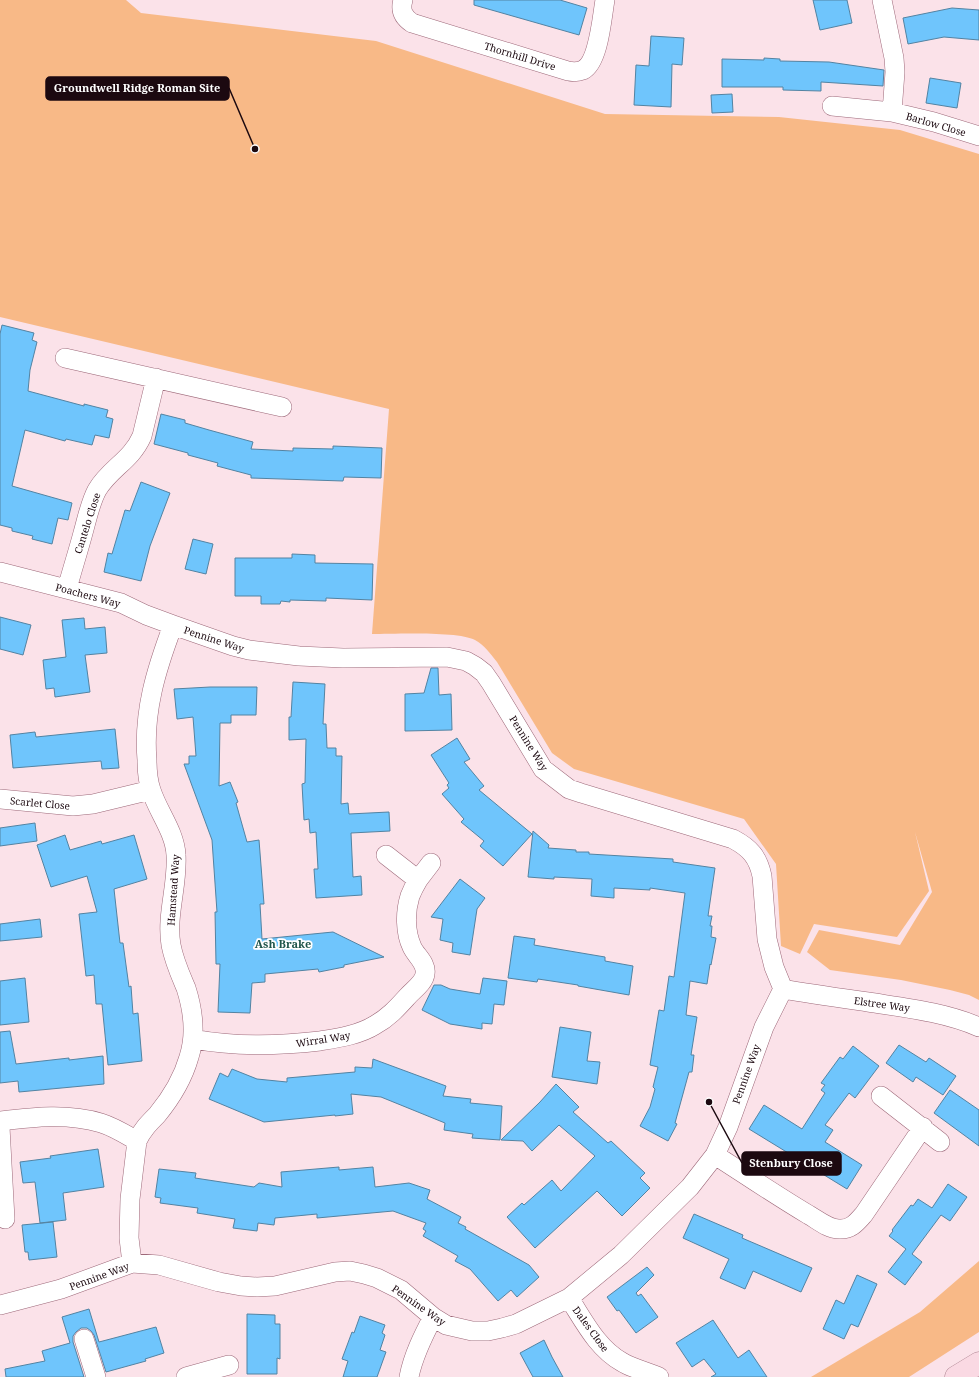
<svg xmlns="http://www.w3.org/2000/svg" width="979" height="1377" font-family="'Noto Serif',serif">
<rect width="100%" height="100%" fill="#fbe2e9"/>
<path fill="#f8b987" d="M 0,0 L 126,0 L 141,13 L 376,41 L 605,114 L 779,117 L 900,130 L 979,154 L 979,1000 L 969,995 L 950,990 L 901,980 L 830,970 L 807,952 L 819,930 L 900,945 L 932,892 L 915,832 L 929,891 L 897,937 L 814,924 L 800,954 L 781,946 L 776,864 L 744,819 L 574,769 L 552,753 L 497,662 C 490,653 484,645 475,640 C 458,631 394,634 372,634 L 389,409 L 0,317 Z
M 979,1261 L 979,1332 L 909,1377 L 811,1377 L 920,1312 Z"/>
<path fill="#6fc5fc" stroke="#5383a2" d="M 474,0 L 560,0 L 587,8 L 579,35 L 474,5 Z
M 813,0 L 847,0 L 852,23 L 820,30 Z
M 952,8 L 979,10 L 979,40 L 944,37 L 908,44 L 903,18 Z
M 651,36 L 684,38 L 682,65 L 672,64 L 671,107 L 634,105 L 636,65 L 649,66 Z
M 764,58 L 780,59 L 780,61 L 829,62 L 884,70 L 883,86 L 821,82 L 821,91 L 783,90 L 783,87 L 722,87 L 722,59 L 764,60 Z
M 930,78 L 961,83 L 957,108 L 926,103 Z
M 732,94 L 733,112 L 712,113 L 711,95 Z
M 2,325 L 34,333 L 32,340 L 37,342 L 30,370 L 28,391 L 84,406 L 84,404 L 108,410 L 106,417 L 113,419 L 109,438 L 95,435 L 92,445 L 66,439 L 65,441 L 25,430 L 12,486 L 72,503 L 68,520 L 58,518 L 52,544 L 32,539 L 33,536 L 12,531 L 12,528 L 0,525 L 0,334 Z
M 161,414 L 185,420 L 185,423 L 209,430 L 253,442 L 251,449 L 293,451 L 293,448 L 333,449 L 333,446 L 382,448 L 381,478 L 344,477 L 343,481 L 251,478 L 251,475 L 217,466 L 218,463 L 188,455 L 188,453 L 154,444 Z
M 141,482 L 170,493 L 150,546 L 141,581 L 104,572 L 108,553 L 112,554 L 125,510 L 130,511 Z
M 193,539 L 213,544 L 206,574 L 185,569 Z
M 292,554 L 315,555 L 315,563 L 373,564 L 372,600 L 326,598 L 326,601 L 290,600 L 290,602 L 281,601 L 280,604 L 261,604 L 261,596 L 235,596 L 235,558 L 292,558 Z
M 0,617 L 31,625 L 23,655 L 0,649 Z
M 84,618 L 85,629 L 105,627 L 107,653 L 85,655 L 90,692 L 55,697 L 54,688 L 46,689 L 43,660 L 66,657 L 62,620 Z
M 431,668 L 438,668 L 439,695 L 451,694 L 452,730 L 405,731 L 405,694 L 424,693 Z
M 293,682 L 325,684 L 323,724 L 326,724 L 327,748 L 336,748 L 336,756 L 342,756 L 341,804 L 348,803 L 349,814 L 389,812 L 390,831 L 351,833 L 353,877 L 361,876 L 362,895 L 316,898 L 314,869 L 318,869 L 316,832 L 310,833 L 309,819 L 304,820 L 302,784 L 305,783 L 306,739 L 289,740 L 289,717 L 291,717 Z
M 210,687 L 257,687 L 256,715 L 231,715 L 231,723 L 220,723 L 219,786 L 230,782 L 238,802 L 236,803 L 247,842 L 259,840 L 264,904 L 260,904 L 262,939 L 333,932 L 384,957 L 344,965 L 344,967 L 319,972 L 318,969 L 265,974 L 265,982 L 252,983 L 250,1013 L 218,1012 L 220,964 L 216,964 L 215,912 L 217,912 L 212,840 L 184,764 L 189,764 L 189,756 L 196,756 L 193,717 L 177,719 L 174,689 Z
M 115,729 L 119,768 L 102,769 L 101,761 L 13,768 L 10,735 L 35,732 L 36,737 Z
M 457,738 L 470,759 L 464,762 L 484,786 L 479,790 L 532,834 L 503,866 L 480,846 L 484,841 L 461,822 L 464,819 L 442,794 L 449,788 L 447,785 L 449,783 L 431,755 Z
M 35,823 L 37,841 L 0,846 L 0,828 Z
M 533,831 L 549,845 L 548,848 L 576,850 L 576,852 L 589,852 L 589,854 L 673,859 L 673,862 L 715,868 L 708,916 L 712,916 L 710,926 L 712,926 L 711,937 L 716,938 L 711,965 L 710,964 L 707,984 L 690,981 L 686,1015 L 697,1017 L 691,1055 L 694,1055 L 692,1072 L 689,1072 L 675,1123 L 677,1124 L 668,1141 L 640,1126 L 650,1107 L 655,1089 L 653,1087 L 658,1067 L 650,1065 L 659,1010 L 664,1011 L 669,976 L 674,977 L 685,893 L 650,888 L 650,890 L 614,888 L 614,898 L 591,896 L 592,879 L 554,877 L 554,879 L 528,877 Z
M 65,835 L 70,850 L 101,841 L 102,844 L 134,835 L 147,879 L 114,889 L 120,943 L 123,943 L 129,987 L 131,986 L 133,1014 L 138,1013 L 142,1061 L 108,1065 L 102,1004 L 96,1004 L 94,975 L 86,976 L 79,914 L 97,912 L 87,876 L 51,887 L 37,845 Z
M 460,879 L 485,898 L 477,909 L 470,955 L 452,952 L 453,943 L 440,940 L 443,919 L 431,917 Z
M 40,919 L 42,937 L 0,941 L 0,924 Z
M 514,936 L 535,939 L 534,945 L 605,957 L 605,961 L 633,966 L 629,995 L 578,986 L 578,985 L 538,979 L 537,982 L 508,978 Z
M 25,978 L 29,1022 L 0,1025 L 0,981 Z
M 483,978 L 507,981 L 504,1005 L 494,1004 L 492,1024 L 482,1023 L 482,1029 L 450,1024 L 422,1010 L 434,985 L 441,985 L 450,989 L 480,994 Z
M 560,1027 L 591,1032 L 587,1061 L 600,1062 L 597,1084 L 552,1077 Z
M 10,1031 L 16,1064 L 69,1058 L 69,1060 L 103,1056 L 104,1084 L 19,1092 L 18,1081 L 0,1083 L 0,1032 Z
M 899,1045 L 926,1062 L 929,1058 L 956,1076 L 943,1095 L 916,1077 L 913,1082 L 886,1063 Z
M 853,1046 L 879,1066 L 855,1098 L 849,1093 L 825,1125 L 833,1130 L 825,1142 L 862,1165 L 847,1189 L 749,1129 L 764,1105 L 802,1129 L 825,1093 L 821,1090 L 825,1085 L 821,1083 L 840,1057 L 843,1059 Z
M 373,1059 L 446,1086 L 443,1096 L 471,1099 L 470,1103 L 502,1106 L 500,1140 L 472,1138 L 473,1134 L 444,1130 L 445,1123 L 381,1097 L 351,1094 L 353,1114 L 335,1116 L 335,1115 L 264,1122 L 209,1099 L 220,1073 L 228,1077 L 232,1069 L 257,1079 L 287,1082 L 287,1078 L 355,1072 L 355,1067 L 372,1068 Z
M 556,1084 L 579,1107 L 573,1112 L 608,1143 L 611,1141 L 645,1173 L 640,1178 L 650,1188 L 622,1216 L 597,1191 L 535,1248 L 507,1217 L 522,1203 L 524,1205 L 552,1180 L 561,1191 L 595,1156 L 559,1125 L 532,1151 L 523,1141 L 501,1140 L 540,1102 Z
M 950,1090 L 979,1110 L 979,1146 L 934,1113 Z
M 98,1149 L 104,1187 L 63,1193 L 66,1220 L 40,1223 L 35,1182 L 23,1183 L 20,1162 L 51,1158 L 50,1156 Z
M 339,1167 L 339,1170 L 373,1167 L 375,1187 L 409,1183 L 430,1190 L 427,1199 L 461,1217 L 458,1223 L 466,1227 L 465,1229 L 529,1265 L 539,1277 L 517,1297 L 511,1290 L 498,1301 L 470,1269 L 455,1261 L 458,1256 L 423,1236 L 426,1231 L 423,1229 L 426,1223 L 393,1211 L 317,1218 L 317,1214 L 275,1218 L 274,1225 L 258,1223 L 257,1231 L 233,1228 L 235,1219 L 197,1213 L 198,1208 L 160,1203 L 161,1198 L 155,1197 L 159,1169 L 196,1173 L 195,1178 L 254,1187 L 259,1183 L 282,1187 L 281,1172 Z
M 948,1184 L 967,1197 L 950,1221 L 941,1215 L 912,1254 L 922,1262 L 905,1285 L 888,1272 L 906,1249 L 889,1236 L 893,1231 L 892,1230 L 911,1205 L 913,1206 L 918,1199 L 932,1208 Z
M 694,1214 L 743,1235 L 742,1238 L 812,1268 L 801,1292 L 753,1271 L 745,1289 L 720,1278 L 729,1259 L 683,1238 Z
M 53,1222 L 57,1257 L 29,1260 L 28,1252 L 25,1252 L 22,1225 Z
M 647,1267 L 654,1275 L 636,1293 L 638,1296 L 641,1294 L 658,1317 L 636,1333 L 619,1310 L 617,1311 L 607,1297 Z
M 857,1275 L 877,1284 L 858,1327 L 851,1324 L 844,1339 L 823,1329 L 836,1300 L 844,1304 Z
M 89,1309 L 99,1342 L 156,1327 L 164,1353 L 145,1359 L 146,1361 L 106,1372 L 94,1335 L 91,1331 L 87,1328 L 81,1328 L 76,1332 L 73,1336 L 73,1342 L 84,1377 L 6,1377 L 5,1369 L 45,1361 L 42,1351 L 70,1343 L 62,1317 Z
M 247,1314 L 275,1315 L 275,1324 L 280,1324 L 280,1359 L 277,1358 L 277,1374 L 247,1374 Z
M 360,1316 L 385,1325 L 382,1333 L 385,1335 L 380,1350 L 386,1352 L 377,1377 L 343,1377 L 348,1361 L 342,1359 L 352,1332 L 354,1333 Z
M 713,1320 L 738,1358 L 749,1350 L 767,1377 L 711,1377 L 716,1374 L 704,1359 L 692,1367 L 676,1343 Z
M 544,1340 L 552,1357 L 563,1377 L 533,1377 L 520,1353 Z"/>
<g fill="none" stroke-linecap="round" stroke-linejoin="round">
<defs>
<path id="minor" d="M 403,0 C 400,10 403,17 412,23 L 568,71 C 573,72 578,72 583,70 C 599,62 602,16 605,0
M 832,106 L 892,112 L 895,72 L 894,58 L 882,0
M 892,112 L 934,122 L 979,136
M 65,358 L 282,407
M 0,572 L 121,603 L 146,615 L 173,625 L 233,646 L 249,650 L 299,656 L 343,658 L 447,657 L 466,661 L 475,666 L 484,673 L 491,683 L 543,769 L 569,789 L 581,793 L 733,839 C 750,848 758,857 762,876 L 767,939 L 774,967 L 783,989 L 764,1027 L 728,1127 L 715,1155 L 690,1187 L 621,1255 L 569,1298 L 516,1324 L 502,1328 L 488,1331 L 472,1331 L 446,1325 L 433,1317 L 401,1290 L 377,1278 L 364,1274 L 350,1271 L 335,1272 L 275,1286 L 257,1287 L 241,1286 L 219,1282 L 159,1265 L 132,1263 L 61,1289 L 0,1305
M 67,589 C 72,570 78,552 83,533 C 87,519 90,503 97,490 C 110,468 131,461 142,436 L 156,378
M 0,799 L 73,806 L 93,804 L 151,790
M 418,880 L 431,863
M 783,989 C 811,994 840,998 868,1002 C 906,1008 944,1012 979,1027
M 193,1039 C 235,1047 277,1046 320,1041 C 338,1038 359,1035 375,1025 C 388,1018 397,1008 407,997 C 413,990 424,983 425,974 C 427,963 416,956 412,947 C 405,932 405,912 410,896 C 412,891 415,885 418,880 L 386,855
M 881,1096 L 940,1142
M 0,1121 C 34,1117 68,1113 101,1123 C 114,1127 125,1134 137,1141
M 0,1127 L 5,1219
M 715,1155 C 746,1175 777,1196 809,1215 C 818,1220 828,1229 839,1229 C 851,1230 857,1222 864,1214 L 923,1127
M 132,1263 L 129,1238 L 130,1199 L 137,1141 C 142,1130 149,1123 157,1115 C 171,1098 183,1078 189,1057 C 196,1035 193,1010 186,988 C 180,974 174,961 171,945 C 166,915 178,885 176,855 C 175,832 158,812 151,790 C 148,781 147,770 147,760 C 143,712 156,670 173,625
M 569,1298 C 584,1321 597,1348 622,1362 C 633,1369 647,1371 659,1377
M 84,1339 L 96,1377
M 186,1377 L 229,1365
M 409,1377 C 413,1356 423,1336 433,1317"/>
<path id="primary" d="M 956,1377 L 979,1363"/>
</defs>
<use href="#minor" stroke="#9d6879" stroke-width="20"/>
<use href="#primary" stroke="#aa808d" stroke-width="23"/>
<use href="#minor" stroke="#fff" stroke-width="19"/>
<use href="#primary" stroke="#fad9e3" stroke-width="22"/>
</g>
<g text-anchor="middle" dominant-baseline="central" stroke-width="3.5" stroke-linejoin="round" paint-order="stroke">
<g font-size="10" fill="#1c0910" stroke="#fff">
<text transform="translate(520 56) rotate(17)">Thornhill Drive</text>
<text transform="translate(936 124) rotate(16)">Barlow Close</text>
<text transform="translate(87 523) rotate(-72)">Cantelo Close</text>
<text transform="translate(88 595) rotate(15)">Poachers Way</text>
<text transform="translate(214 639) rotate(18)">Pennine Way</text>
<text transform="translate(529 743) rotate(58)">Pennine Way</text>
<text transform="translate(40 803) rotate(5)">Scarlet Close</text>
<text transform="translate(173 890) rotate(-86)">Hamstead Way</text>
<text transform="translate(882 1004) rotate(8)">Elstree Way</text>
<text transform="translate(323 1039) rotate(-9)">Wirral Way</text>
<text transform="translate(746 1074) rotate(-70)">Pennine Way</text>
<text transform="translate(99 1276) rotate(-20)">Pennine Way</text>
<text transform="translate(419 1305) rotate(35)">Pennine Way</text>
<text transform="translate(591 1329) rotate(54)">Dales Close</text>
</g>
<g font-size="11" font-weight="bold" fill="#1f554b" stroke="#fff">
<text x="283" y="943">Ash Brake</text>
</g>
</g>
<path fill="none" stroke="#1c0910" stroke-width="1.5" d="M255 149L229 88M709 1102L742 1163"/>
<g fill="#1c0910" stroke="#fff" stroke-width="1.5">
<circle cx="255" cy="149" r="4"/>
<circle cx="709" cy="1102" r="4"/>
</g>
<g fill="#1c0910" stroke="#1c0910" stroke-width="1.5">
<rect x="46" y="77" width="183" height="23" rx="4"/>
<rect x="742" y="1152" width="99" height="23" rx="4"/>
</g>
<g font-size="11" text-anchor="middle" font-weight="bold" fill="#fff">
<text x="137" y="92">Groundwell Ridge Roman Site</text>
<text x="791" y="1167">Stenbury Close</text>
</g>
</svg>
